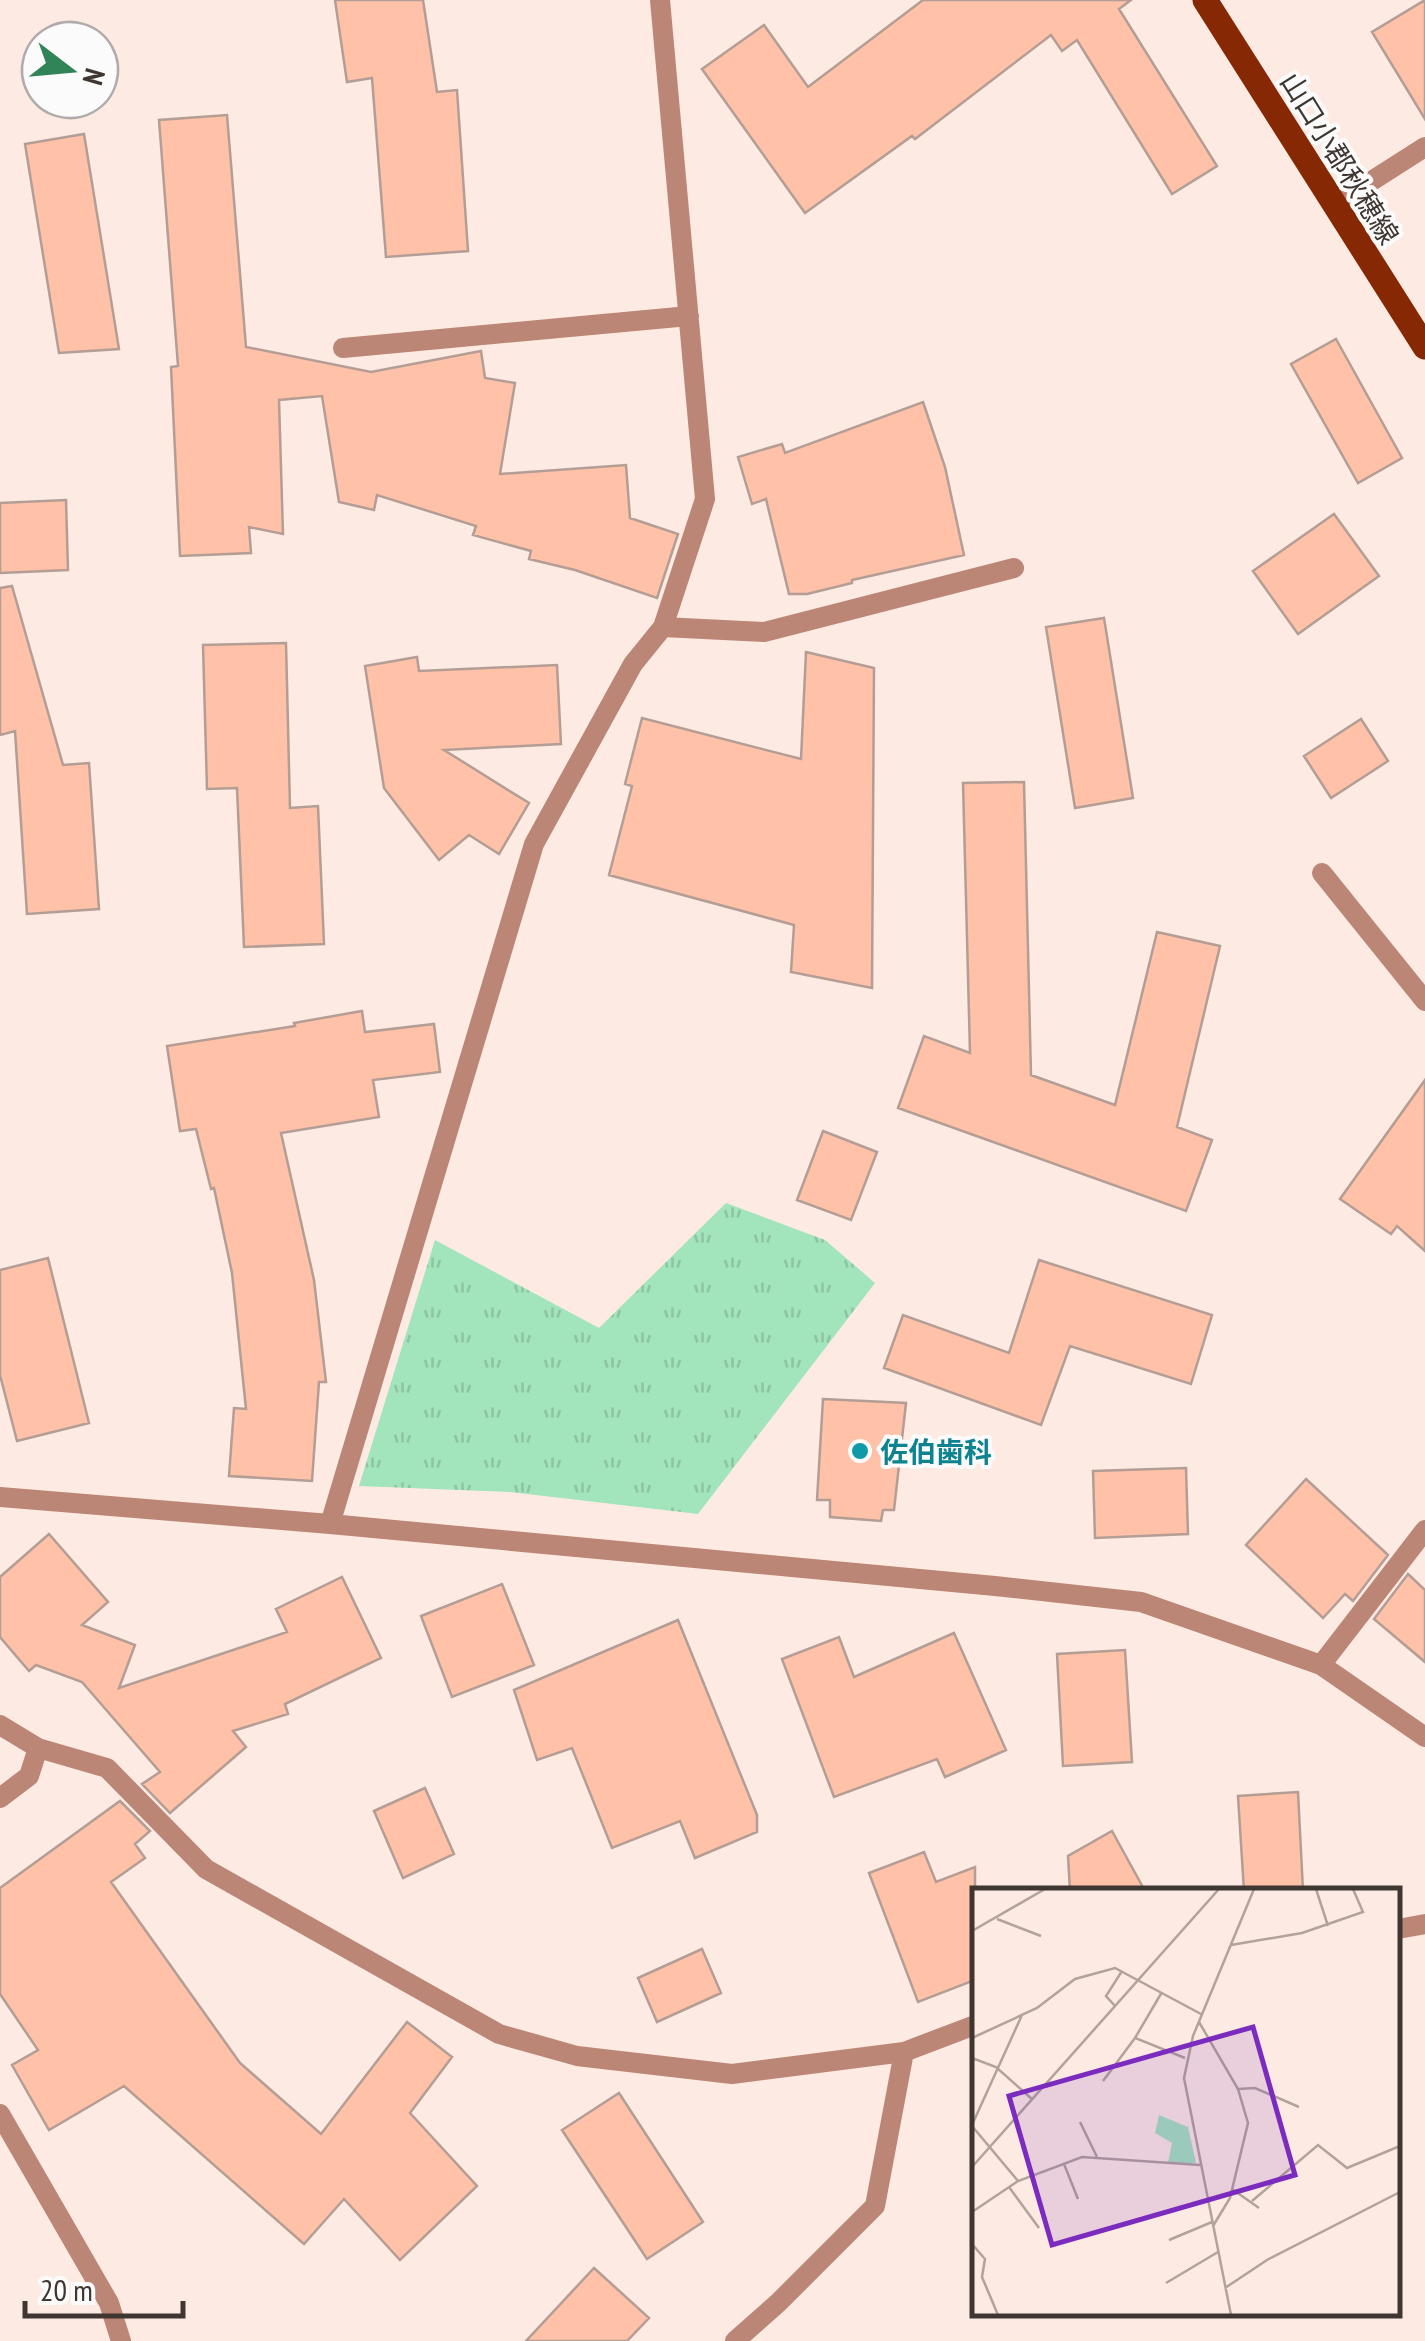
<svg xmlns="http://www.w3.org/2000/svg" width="1425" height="2341" font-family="'PT Sans Narrow','Noto Sans JP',sans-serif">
<defs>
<pattern id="park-tufts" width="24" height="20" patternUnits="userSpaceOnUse" patternTransform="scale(2.5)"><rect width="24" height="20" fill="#a2e4bb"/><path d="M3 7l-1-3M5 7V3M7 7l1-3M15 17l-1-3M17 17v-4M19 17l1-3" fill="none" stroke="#8dc4a1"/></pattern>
</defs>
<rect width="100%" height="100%" fill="#fdeae2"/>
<path fill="url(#park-tufts)" d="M 726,1203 L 825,1240 L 875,1283 L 698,1514 L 510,1492 L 359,1486 L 435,1240 L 599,1328 Z"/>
<path fill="#ffc2a8" stroke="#b49d94" stroke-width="2.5" d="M 335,0 L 423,0 L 437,92 L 457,90 L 468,251 L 386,257 L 372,78 L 347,82 Z
M 923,0 L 1131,0 L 1119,9 L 1217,166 L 1172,194 L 1077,40 L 1062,51 L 1051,35 L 915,139 L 912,136 L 805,213 L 702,69 L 764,25 L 808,87 Z
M 1425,0 L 1425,119 L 1372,32 Z
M 227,115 L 246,347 L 371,372 L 481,351 L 485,378 L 515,383 L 500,474 L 626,465 L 630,518 L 678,534 L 657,598 L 575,570 L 529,559 L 531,551 L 473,535 L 476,526 L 377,495 L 374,510 L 339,502 L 322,396 L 279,400 L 283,534 L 249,527 L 251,553 L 180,556 L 171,367 L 178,366 L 159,120 Z
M 84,134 L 119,349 L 59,353 L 25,144 Z
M 1336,339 L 1402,458 L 1358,483 L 1291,364 Z
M 923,402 L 945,467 L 964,555 L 852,580 L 852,583 L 807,594 L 789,594 L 766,499 L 752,504 L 738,457 L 782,444 L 785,453 Z
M 66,500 L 68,570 L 0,573 L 0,503 Z
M 1334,514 L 1379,576 L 1298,634 L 1253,571 Z
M 12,586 L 63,765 L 89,763 L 99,909 L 27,914 L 15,731 L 0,735 L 0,588 Z
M 1104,618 L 1133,798 L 1075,808 L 1046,627 Z
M 286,643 L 290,808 L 318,806 L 324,944 L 244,947 L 237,788 L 207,789 L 203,645 Z
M 806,652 L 874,668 L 872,988 L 791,972 L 794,925 L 609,875 L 632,786 L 625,784 L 642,718 L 801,759 Z
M 417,657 L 419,671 L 557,665 L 561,744 L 444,750 L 529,803 L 499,854 L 469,835 L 439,860 L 384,788 L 365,666 Z
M 1361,719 L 1388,761 L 1331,798 L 1304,756 Z
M 1024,782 L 1031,1075 L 1115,1105 L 1157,932 L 1220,946 L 1177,1127 L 1212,1140 L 1186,1211 L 898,1108 L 924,1036 L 970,1053 L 963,783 Z
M 362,1011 L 365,1032 L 434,1024 L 440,1072 L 373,1080 L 379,1117 L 281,1133 L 314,1280 L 326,1382 L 319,1382 L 312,1481 L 229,1476 L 234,1408 L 246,1409 L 232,1273 L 214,1188 L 211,1189 L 196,1129 L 180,1131 L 167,1046 L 295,1026 L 294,1023 Z
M 1425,1080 L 1425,1251 L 1397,1226 L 1391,1234 L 1340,1199 Z
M 823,1131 L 877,1152 L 851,1220 L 797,1200 Z
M 48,1258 L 89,1423 L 17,1441 L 0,1375 L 0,1270 Z
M 1039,1260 L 1212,1315 L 1191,1384 L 1070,1346 L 1041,1425 L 884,1368 L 903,1315 L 1009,1353 Z
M 823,1399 L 906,1403 L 894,1510 L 883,1510 L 881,1521 L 830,1517 L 830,1500 L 817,1500 Z
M 1186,1468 L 1188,1534 L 1095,1538 L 1093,1471 Z
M 1306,1479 L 1388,1555 L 1353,1601 L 1345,1594 L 1323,1618 L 1246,1545 Z
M 49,1534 L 108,1602 L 82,1625 L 135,1645 L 119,1688 L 287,1632 L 276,1609 L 342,1577 L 381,1658 L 285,1704 L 288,1714 L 233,1731 L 246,1747 L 170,1813 L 142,1784 L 160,1772 L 82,1682 L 36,1665 L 29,1671 L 0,1637 L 0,1577 Z
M 1408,1574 L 1425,1590 L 1425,1662 L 1374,1619 Z
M 502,1584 L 534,1665 L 452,1697 L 421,1616 Z
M 678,1620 L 757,1815 L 757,1832 L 695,1858 L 680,1821 L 612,1848 L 572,1748 L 537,1760 L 514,1690 Z
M 954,1633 L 1006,1750 L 945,1777 L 937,1759 L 834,1797 L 782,1659 L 839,1637 L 854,1677 Z
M 1125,1650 L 1132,1762 L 1063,1766 L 1057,1654 Z
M 425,1788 L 454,1854 L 403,1878 L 374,1811 Z
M 1298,1792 L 1303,1891 L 1244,1891 L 1238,1796 Z
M 120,1801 L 150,1831 L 135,1844 L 145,1858 L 111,1882 L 240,2063 L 321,2134 L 407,2022 L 452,2057 L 410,2113 L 477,2186 L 400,2260 L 344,2199 L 304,2244 L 124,2086 L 49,2130 L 12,2065 L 38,2050 L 0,1994 L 0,1888 Z
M 1112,1831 L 1145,1891 L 1070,1891 L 1068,1856 Z
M 924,1852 L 936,1882 L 975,1867 L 975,1980 L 918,2002 L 869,1873 Z
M 702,1949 L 721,1993 L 657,2022 L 638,1978 Z
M 619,2093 L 703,2222 L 647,2259 L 562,2130 Z
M 594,2268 L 649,2318 L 627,2341 L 526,2341 Z"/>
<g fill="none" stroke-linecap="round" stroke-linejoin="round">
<path stroke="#bb8675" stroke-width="20" d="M 1334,205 L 1425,147
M 343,348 L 689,316
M 663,627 L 764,632 L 1014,568
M 1322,873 L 1425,1001
M 0,1497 L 330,1524 L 995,1586 L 1141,1602 L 1321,1665 L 1425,1737
M 330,1524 L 534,844 L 633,664 L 663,627 L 705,499 L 660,0
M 1321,1665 L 1425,1530
M 0,1725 L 38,1748 L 107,1768 L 206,1869 L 499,2034 L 577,2056 L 732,2074 L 904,2052 L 975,2025
M 0,1798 L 29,1776 L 38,1748
M 1398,1929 L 1425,1924
M 0,2114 L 109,2303 L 121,2341
M 735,2341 L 779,2302 L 875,2206 L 904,2052"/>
<path stroke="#852803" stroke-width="25" d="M 1205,0 L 1425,347"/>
</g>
<circle fill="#0f9aa8" stroke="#fbfbfb" stroke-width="4" cx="860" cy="1451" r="10"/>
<g text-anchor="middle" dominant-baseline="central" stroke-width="8" stroke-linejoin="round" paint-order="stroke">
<g font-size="28" fill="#3f3632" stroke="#fbfbfb">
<text transform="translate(1340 158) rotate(58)">山口小郡秋穂線</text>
</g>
<g font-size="28" font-weight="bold" fill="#0d838f" stroke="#fbfbfb" text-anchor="start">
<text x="880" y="1451">佐伯歯科</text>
</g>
</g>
<g transform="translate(972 1888)">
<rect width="428" height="428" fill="#fdeae2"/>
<path d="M 187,227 L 216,239 L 224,275 L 196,275 L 200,255 L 183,245 Z" fill="#a2e4bb"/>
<path fill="none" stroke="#b1a29c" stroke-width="2.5" d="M 344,1 L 356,38M 25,31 L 69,48M 0,43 L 73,1M 259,57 L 330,45 L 391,24 L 381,1M 190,104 L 163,150 L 213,170M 143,118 L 134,108 L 150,83M 227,134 L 266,201 L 276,235 L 258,310 L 241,338M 0,150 L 65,120 L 103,91 L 143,80 L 229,126M 0,170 L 24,179 L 61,212M 131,193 L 163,150M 266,201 L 283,200 L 327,219M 108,234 L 125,269M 0,237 L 50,127M 0,238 L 46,293M 92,276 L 106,311M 0,279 L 247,1M 37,299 L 67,340M 260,301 L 287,320M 280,313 L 346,257 L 375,280 L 428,258M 0,324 L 46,293 L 110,269 L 228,277M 197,352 L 240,334M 0,356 L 13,371 L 10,389 L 26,427M 194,395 L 246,364M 253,400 L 295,372 L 428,304M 259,427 L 212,190 L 221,148 L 282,1"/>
<path fill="#7b2cbf" fill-opacity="0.15" stroke="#7b2cbf" stroke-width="5" d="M 281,139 L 323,287 L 80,357 L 37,208 Z"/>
<rect width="428" height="428" fill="none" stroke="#3f3632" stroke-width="5"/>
</g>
<g transform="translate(70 70) rotate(106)"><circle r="48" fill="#fbfbfb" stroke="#b0acab" stroke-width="2.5"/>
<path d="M0-8L18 38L0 25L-18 38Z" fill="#308457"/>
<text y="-15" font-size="28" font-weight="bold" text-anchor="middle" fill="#3f3632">N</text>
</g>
<path d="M25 2301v15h158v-15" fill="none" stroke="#3f3632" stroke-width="5"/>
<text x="40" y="2301" font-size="30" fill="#3f3632" stroke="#fbfbfb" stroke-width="8" paint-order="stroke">20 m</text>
</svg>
